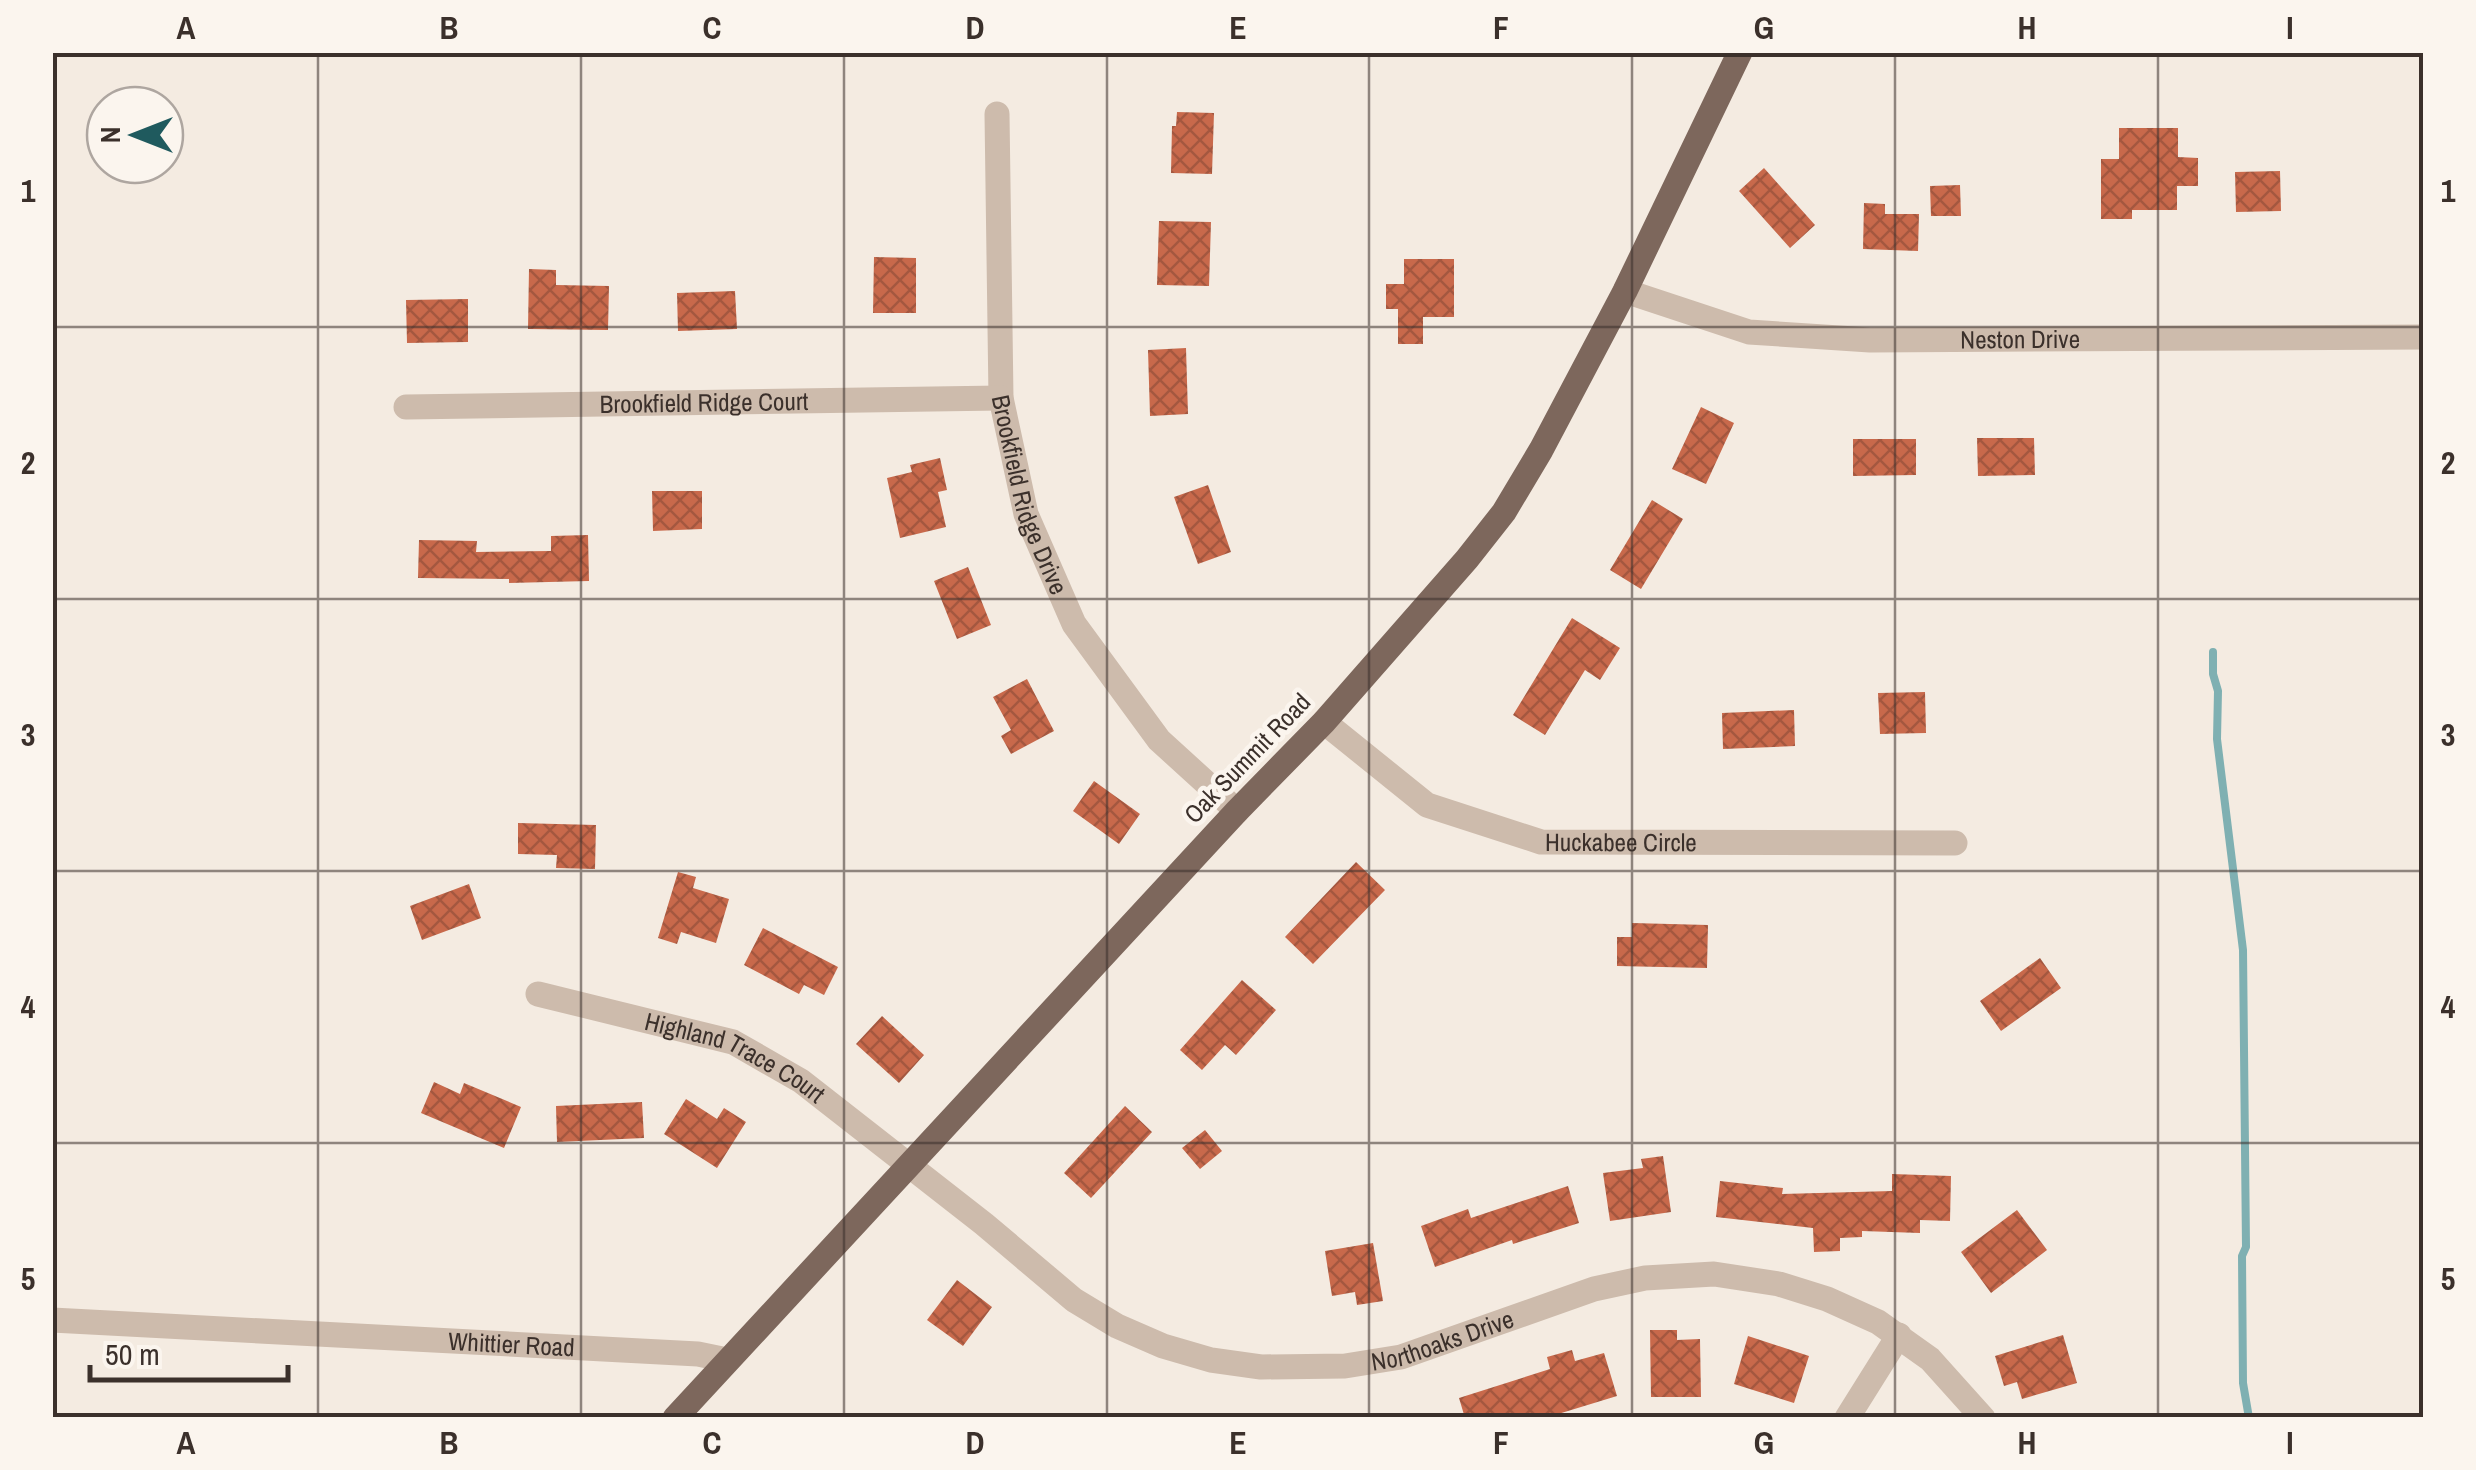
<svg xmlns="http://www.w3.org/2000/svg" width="2476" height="1470" font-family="'Archivo Narrow',sans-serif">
<defs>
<pattern id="building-cross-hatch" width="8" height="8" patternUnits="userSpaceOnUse" patternTransform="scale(2.5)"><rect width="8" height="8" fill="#c8694b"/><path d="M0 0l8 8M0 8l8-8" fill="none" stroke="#a4573f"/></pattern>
</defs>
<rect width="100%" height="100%" fill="#f4ebe1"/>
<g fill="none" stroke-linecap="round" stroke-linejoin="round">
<path stroke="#7fb0b2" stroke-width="8" d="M 2213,652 L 2213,674 L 2218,691 L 2217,739 L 2243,950 L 2246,1247 L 2242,1256 L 2243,1383 L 2249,1418"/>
</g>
<path fill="url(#building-cross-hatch)" d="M 1177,112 L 1214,113 L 1212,174 L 1171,173 L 1172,126 L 1176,126 Z
M 2119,128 L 2178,128 L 2178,157 L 2198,158 L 2198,186 L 2177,186 L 2177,210 L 2132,210 L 2132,219 L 2101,219 L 2101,159 L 2119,159 Z
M 1764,168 L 1815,225 L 1790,248 L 1739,191 Z
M 2280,171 L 2281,211 L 2236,212 L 2235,172 Z
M 1960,185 L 1961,216 L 1931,216 L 1930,186 Z
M 1864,203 L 1885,204 L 1885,214 L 1919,214 L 1918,251 L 1863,249 Z
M 1159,221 L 1211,222 L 1209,286 L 1157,285 Z
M 874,257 L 916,258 L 916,313 L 873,313 Z
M 1404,259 L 1454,259 L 1454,317 L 1423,317 L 1423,344 L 1398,344 L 1398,309 L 1386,309 L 1386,284 L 1404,284 Z
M 529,269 L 556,270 L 556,285 L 609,286 L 608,330 L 528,329 Z
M 735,291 L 737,329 L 678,331 L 677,293 Z
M 468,299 L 468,342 L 407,343 L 406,300 Z
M 1186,348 L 1188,414 L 1150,416 L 1148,350 Z
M 1701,407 L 1734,423 L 1706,484 L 1672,469 Z
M 1977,438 L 2034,438 L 2035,475 L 1978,476 Z
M 1853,439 L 1916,439 L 1916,475 L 1853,476 Z
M 940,458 L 947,490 L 938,492 L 946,527 L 900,538 L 887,478 L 912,472 L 910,465 Z
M 1208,485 L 1231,552 L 1198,564 L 1174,497 Z
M 652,491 L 702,491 L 702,529 L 653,531 Z
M 1652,500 L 1683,519 L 1641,589 L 1610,570 Z
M 588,535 L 589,581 L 509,583 L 509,579 L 418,578 L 419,540 L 477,541 L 476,552 L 551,551 L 551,536 Z
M 968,567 L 991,625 L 957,639 L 934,581 Z
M 1572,618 L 1620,648 L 1600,680 L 1585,670 L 1545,735 L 1513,715 Z
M 1027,679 L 1054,731 L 1011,754 L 1001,736 L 1011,730 L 993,697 Z
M 1925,692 L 1926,733 L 1880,734 L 1878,693 Z
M 1794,710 L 1795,746 L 1723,749 L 1722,713 Z
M 1094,781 L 1140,814 L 1119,844 L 1073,811 Z
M 518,823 L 596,825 L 595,869 L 556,868 L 557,855 L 518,854 Z
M 1356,862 L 1385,890 L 1313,964 L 1285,937 Z
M 678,872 L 696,877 L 693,888 L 729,899 L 716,943 L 681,932 L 677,944 L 658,938 Z
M 469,884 L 481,918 L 422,940 L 410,906 Z
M 1632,923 L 1708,925 L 1707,968 L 1617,966 L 1617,937 L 1632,937 Z
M 763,928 L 838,967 L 824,995 L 804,985 L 799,994 L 744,965 Z
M 2040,958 L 2061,988 L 2001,1031 L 1980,1001 Z
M 1242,980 L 1276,1010 L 1236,1055 L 1225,1045 L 1202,1070 L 1180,1050 Z
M 882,1016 L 924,1055 L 899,1083 L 856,1044 Z
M 434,1082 L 460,1094 L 464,1083 L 521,1107 L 504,1148 L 421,1113 Z
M 686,1099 L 717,1119 L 724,1108 L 746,1122 L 717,1168 L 664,1134 Z
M 642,1102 L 644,1138 L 557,1142 L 556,1106 Z
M 1125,1106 L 1152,1132 L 1091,1198 L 1064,1173 Z
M 1205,1130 L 1222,1151 L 1200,1169 L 1182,1148 Z
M 1663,1156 L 1671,1212 L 1610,1221 L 1603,1173 L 1643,1168 L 1641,1159 Z
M 1892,1174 L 1951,1176 L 1950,1221 L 1920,1220 L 1920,1233 L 1862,1231 L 1862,1237 L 1840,1238 L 1840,1251 L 1814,1252 L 1813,1228 L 1716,1217 L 1720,1181 L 1783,1188 L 1782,1194 L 1892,1191 Z
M 1568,1186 L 1579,1223 L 1513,1244 L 1512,1240 L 1435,1267 L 1421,1226 L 1468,1209 L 1471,1218 Z
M 2017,1210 L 2047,1250 L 1991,1293 L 1961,1252 Z
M 1373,1243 L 1383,1301 L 1357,1305 L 1355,1292 L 1332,1296 L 1325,1251 Z
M 957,1280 L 992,1307 L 963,1346 L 927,1320 Z
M 1650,1330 L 1677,1330 L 1677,1340 L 1700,1339 L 1701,1397 L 1651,1397 Z
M 2063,1335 L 2077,1383 L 2022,1399 L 2017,1382 L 2004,1386 L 1995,1356 Z
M 1748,1336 L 1809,1356 L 1794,1403 L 1734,1384 Z
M 1572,1350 L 1575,1361 L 1604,1353 L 1617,1396 L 1545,1418 L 1465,1418 L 1459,1398 L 1550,1369 L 1547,1357 Z"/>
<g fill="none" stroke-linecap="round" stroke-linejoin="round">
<g stroke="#cdbbac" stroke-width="25">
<path id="s1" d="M 997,114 L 1001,398 L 1026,514 L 1074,624 L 1159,740 L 1237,811"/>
<path id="s2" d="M 1625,291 L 1749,332 L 1870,340 L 2424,337"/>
<path id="s3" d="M 406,407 L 1001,398"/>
<path id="s4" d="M 1324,722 L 1427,805 L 1541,842 L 1955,843"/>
<path id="s5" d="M 538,994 L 733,1042 L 801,1081 L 984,1224 L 1074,1300 L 1117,1326 L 1163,1346 L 1211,1360 L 1261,1367 L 1345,1366 L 1401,1357 L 1594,1289 L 1645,1278 L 1714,1274 L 1779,1284 L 1827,1299 L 1878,1322 L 1930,1359 L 1983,1418"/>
<path id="s6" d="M 52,1320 L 698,1354 L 727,1360"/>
<path d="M 1847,1418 L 1899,1335"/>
</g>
<path stroke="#7d675c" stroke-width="25" d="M 675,1418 L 1237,811 L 1324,722 L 1467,559 L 1504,512 L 1541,450 L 1625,291 L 1740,52"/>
</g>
<path fill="none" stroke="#3b302b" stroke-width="2.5" stroke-opacity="0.55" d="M 318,52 L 318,1418M 581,52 L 581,1418M 844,52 L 844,1418M 1107,52 L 1107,1418M 1369,52 L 1369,1418M 1632,52 L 1632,1418M 1895,52 L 1895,1418M 2158,52 L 2158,1418M 52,327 L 2424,327M 52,599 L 2424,599M 52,871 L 2424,871M 52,1143 L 2424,1143"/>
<g text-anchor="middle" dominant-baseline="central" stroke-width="9" stroke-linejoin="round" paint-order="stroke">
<g font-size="25" fill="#3b302b" stroke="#fbf5ee">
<text stroke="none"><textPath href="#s2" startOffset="402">Neston Drive</textPath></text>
<text stroke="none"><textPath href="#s3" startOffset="298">Brookfield Ridge Court</textPath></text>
<text stroke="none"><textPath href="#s1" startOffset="385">Brookfield Ridge Drive</textPath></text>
<text transform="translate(1247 758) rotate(-46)">Oak Summit Road</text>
<text stroke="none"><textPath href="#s4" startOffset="332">Huckabee Circle</textPath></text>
<text stroke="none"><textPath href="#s5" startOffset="208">Highland Trace Court</textPath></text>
<text stroke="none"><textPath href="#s5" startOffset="1015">Northoaks Drive</textPath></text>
<text stroke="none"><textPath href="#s6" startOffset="460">Whittier Road</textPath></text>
</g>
</g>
<rect width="2476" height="1470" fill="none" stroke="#fbf5ee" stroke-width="110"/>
<g transform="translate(135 135) rotate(270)"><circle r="48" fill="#fbf5ee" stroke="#aea6a0" stroke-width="2.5"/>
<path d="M0-8L18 38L0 25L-18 38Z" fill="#1f5a5e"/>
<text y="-15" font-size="28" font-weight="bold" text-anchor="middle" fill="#3b302b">N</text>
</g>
<path d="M90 1365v15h198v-15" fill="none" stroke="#3b302b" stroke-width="5"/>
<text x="105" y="1365" font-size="30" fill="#3b302b" stroke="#fbf5ee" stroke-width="8" paint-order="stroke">50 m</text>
<rect x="55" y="55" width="2366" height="1360" fill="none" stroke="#3b302b" stroke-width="4"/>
<g font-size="32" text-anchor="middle" font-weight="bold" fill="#3b302b">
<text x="186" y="39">A</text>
<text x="449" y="39">B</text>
<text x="712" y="39">C</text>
<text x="975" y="39">D</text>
<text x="1238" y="39">E</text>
<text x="1501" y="39">F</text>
<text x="1764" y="39">G</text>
<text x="2027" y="39">H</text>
<text x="2290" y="39">I</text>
<text x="28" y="202">1</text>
<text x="2448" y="202">1</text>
<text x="28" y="474">2</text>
<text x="2448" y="474">2</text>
<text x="28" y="746">3</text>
<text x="2448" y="746">3</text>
<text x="28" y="1018">4</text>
<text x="2448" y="1018">4</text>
<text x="28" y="1290">5</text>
<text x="2448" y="1290">5</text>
<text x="186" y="1454">A</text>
<text x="449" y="1454">B</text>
<text x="712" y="1454">C</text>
<text x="975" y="1454">D</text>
<text x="1238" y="1454">E</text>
<text x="1501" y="1454">F</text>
<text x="1764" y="1454">G</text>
<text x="2027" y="1454">H</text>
<text x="2290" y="1454">I</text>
</g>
</svg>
